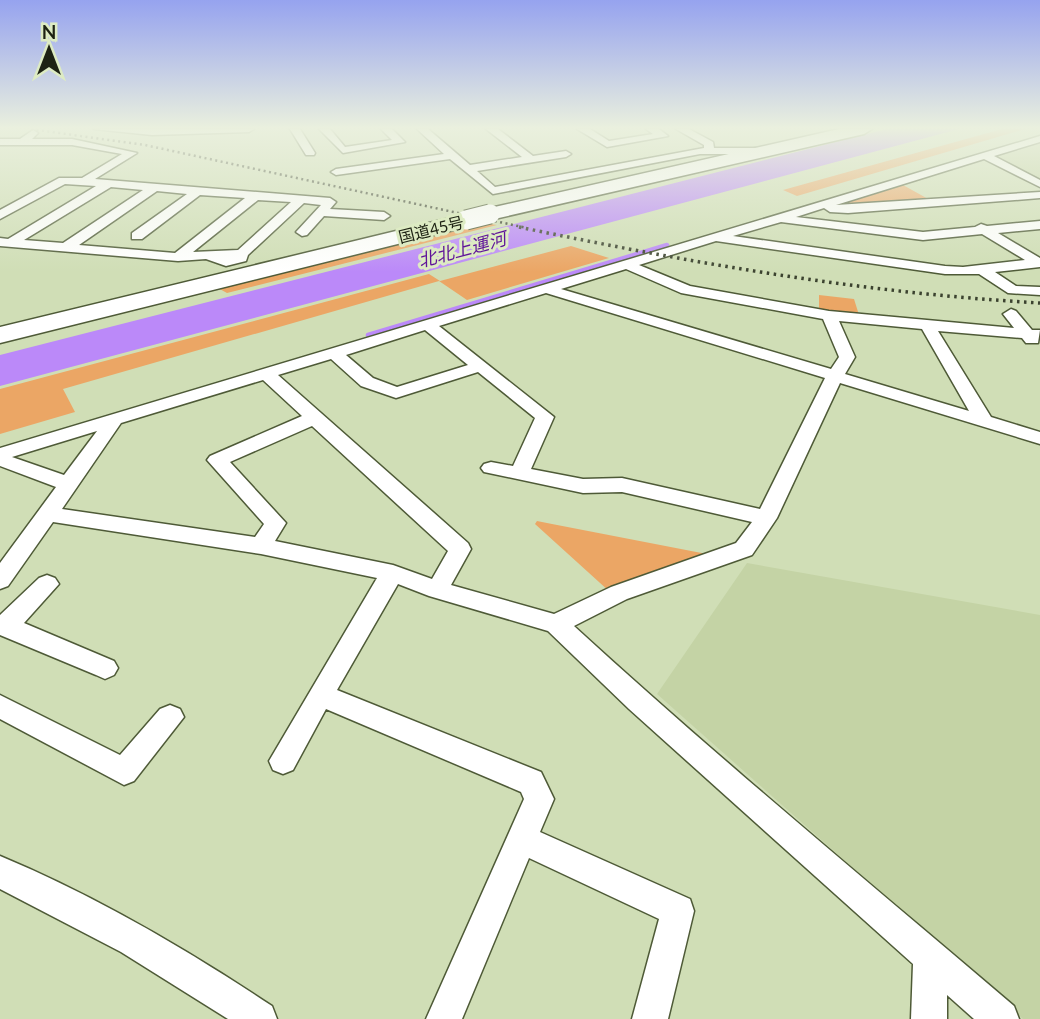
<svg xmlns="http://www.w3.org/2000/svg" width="1040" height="1019" font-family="Lato,'Noto Sans JP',sans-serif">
<rect width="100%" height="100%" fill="#d0deb6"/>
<path fill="#c4d3a5" d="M 1040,142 L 1040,182 L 991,157 Z
M 747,563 L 1040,615 L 1040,1019 L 1023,1019 L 657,694 Z"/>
<path fill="#eba665" d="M 1002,129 L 1025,129 L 797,196 L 783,190 Z
M 903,185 L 930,200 L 840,207 L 838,205 Z
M 477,222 L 497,225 L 227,293 L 216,287 Z
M 571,246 L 609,258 L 467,300 L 439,281 L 63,389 L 75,412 L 0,434 L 0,389 L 429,274 L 440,281 Z
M 819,295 L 854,299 L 859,315 L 819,311 Z
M 537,521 L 552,524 L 717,556 L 610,592 L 535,524 Z"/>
<path fill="#bb89f9" d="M 887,129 L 959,129 L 0,386 L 0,355 Z"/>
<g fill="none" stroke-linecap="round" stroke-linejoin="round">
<path stroke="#bb89f9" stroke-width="4.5" d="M 368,335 L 667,245"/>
<defs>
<path id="minor" d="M 94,129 L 254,129 L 249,132 L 152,135 Z
M 290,129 L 300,129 L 315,153 L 314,155 L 306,155 Z
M 319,129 L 330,129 L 345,147 L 392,140 L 381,129 L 392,129 L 405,142 L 343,153 Z
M 417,129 L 428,129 L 470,165 L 522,157 L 486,129 L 498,129 L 533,156 L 566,151 L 571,154 L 566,157 L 477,171 L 495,187 L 704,148 L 704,145 L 676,129 L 689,129 L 713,142 L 714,148 L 770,148 L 775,151 L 770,154 L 700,154 L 493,194 L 450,159 L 336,175 L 331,172 L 336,169 L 444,154 Z
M 577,129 L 590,129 L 609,141 L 653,134 L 646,129 L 659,129 L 668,136 L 607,147 Z
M 33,130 L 38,133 L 32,139 L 72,139 L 137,153 L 95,179 L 330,198 L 336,202 L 330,209 L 384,212 L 390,216 L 384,220 L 324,216 L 307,235 L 302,236 L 296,232 L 321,205 L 304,203 L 248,255 L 246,261 L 226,266 L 206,259 L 178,261 L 0,246 L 0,238 L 8,239 L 96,186 L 65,184 L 0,219 L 0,210 L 59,178 L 82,178 L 122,154 L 72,145 L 0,145 L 0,139 L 20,139 ZM 111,187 L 143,190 L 63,243 L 24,240 ZM 157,191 L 187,194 L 132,233 L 132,239 L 142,239 L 200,195 L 245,198 L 175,253 L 79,245 ZM 258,200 L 291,202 L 238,250 L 193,252 Z
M 1040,136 L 1040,142 L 994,156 L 1040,180 L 1040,187 L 984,159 L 836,205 L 1040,192 L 1040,198 L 848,213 L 830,212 L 824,208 L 796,217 L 923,232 L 975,227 L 981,224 L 987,226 L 1040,221 L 1040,229 L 998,233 L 1040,258 L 1040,267 L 995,272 L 1016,286 L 1040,287 L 1040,295 L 1008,293 L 979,274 L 945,274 L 716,241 L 639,265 L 690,286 L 829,311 L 1014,328 L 1003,314 L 1011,309 L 1016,311 L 1032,330 L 1040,330 L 1038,343 L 1026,343 L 1022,338 L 938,331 L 991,417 L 1040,432 L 1040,444 L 840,383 L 777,518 L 752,555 L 627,599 L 574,626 C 717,757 867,881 1014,1006 L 1019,1019 L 974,1019 L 947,995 L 947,1019 L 911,1019 L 913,964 L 629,709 L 548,631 L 429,596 L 398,584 L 337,690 L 541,772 L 554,799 L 540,832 L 690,899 L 694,911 L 668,1019 L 632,1019 L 659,919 L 529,858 L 462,1019 L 426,1019 L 524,799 L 521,792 L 326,709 L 293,770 L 283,774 L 273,770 L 269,761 L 377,578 L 261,554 L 53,522 L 8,586 L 0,589 L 0,563 L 56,487 L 0,466 L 0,448 ZM 781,222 L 923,240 L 982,234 L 1025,260 L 963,267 L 945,266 L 733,236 ZM 626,269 L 681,293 L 823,319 L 839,357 L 831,369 L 561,289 ZM 546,293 L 825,378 L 760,509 L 622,478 L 583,479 L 531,469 L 554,417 L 439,326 ZM 839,321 L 922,329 L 969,411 L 845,374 L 855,357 ZM 425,330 L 468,365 L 397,387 L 373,378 L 346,355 ZM 331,359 L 361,386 L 396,398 L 478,372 L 535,418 L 513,466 L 491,462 L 484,464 L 481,468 L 484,472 L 583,493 L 622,492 L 752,522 L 736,543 L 611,587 L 554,614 L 451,585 L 471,549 L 468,543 L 278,375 ZM 263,380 L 302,416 L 210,456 L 207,460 L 264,524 L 255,537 L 62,509 L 121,423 ZM 312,426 L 448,551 L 432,579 L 393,565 L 275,541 L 286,523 L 230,462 ZM 97,431 L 64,475 L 12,457 Z
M 47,575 L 55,578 L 59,584 L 24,623 L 114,661 L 118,668 L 114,675 L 105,679 L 96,675 L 0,635 L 0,615 L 39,578 Z
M 0,695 L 120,755 L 160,709 L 170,705 L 180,709 L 184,717 L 134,781 L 124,785 L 0,719 Z
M 0,856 C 96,896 186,949 272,1006 L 277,1019 L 228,1019 L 121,952 L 0,889 Z"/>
<path id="trunk" d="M 839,129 L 872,129 L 864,134 L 490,220 L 482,219 L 479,214 L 482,209 L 490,208 Z
M 466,214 L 474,215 L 477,220 L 474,225 L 0,343 L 0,327 Z"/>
</defs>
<use href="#minor" stroke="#4e5a37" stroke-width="3"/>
<use href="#trunk" stroke="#4e5a37" stroke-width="3"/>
<use href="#minor" fill="#fff" fill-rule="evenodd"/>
<use href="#trunk" fill="#fff" fill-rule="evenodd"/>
<path stroke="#3b422f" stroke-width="2.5" stroke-dasharray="2 3.5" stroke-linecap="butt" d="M 31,129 L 145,145 L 527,228"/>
<path stroke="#3b422f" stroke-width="3.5" stroke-dasharray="2.5 4.5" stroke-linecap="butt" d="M 519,227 C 692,263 863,293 1040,303"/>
<defs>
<path id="trunk-bridge" d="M 466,220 L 490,214"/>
</defs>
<use href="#trunk-bridge" stroke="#4e5a37" stroke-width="21" stroke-linecap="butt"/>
<use href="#trunk-bridge" stroke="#fff" stroke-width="19"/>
</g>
<linearGradient id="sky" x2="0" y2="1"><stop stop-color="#96a3ef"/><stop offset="0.47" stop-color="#eaf0de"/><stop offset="1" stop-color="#eaf0de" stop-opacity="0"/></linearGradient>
<rect width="1040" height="272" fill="url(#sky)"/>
<g text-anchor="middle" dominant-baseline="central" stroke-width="6" stroke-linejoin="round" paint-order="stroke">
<g font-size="16" fill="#1d2213" stroke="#ddebc3">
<text transform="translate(431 229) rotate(-14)">国道45号</text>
</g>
<g font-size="18" font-style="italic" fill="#5f1399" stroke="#ddebc3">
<text transform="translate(462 249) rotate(-15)">北北上運河</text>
</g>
</g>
<g transform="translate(49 49)" stroke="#ddebc3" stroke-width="5" paint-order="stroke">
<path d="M0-5L12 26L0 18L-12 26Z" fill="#1d2213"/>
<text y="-10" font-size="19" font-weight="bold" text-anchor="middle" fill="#1d2213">N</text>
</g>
</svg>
